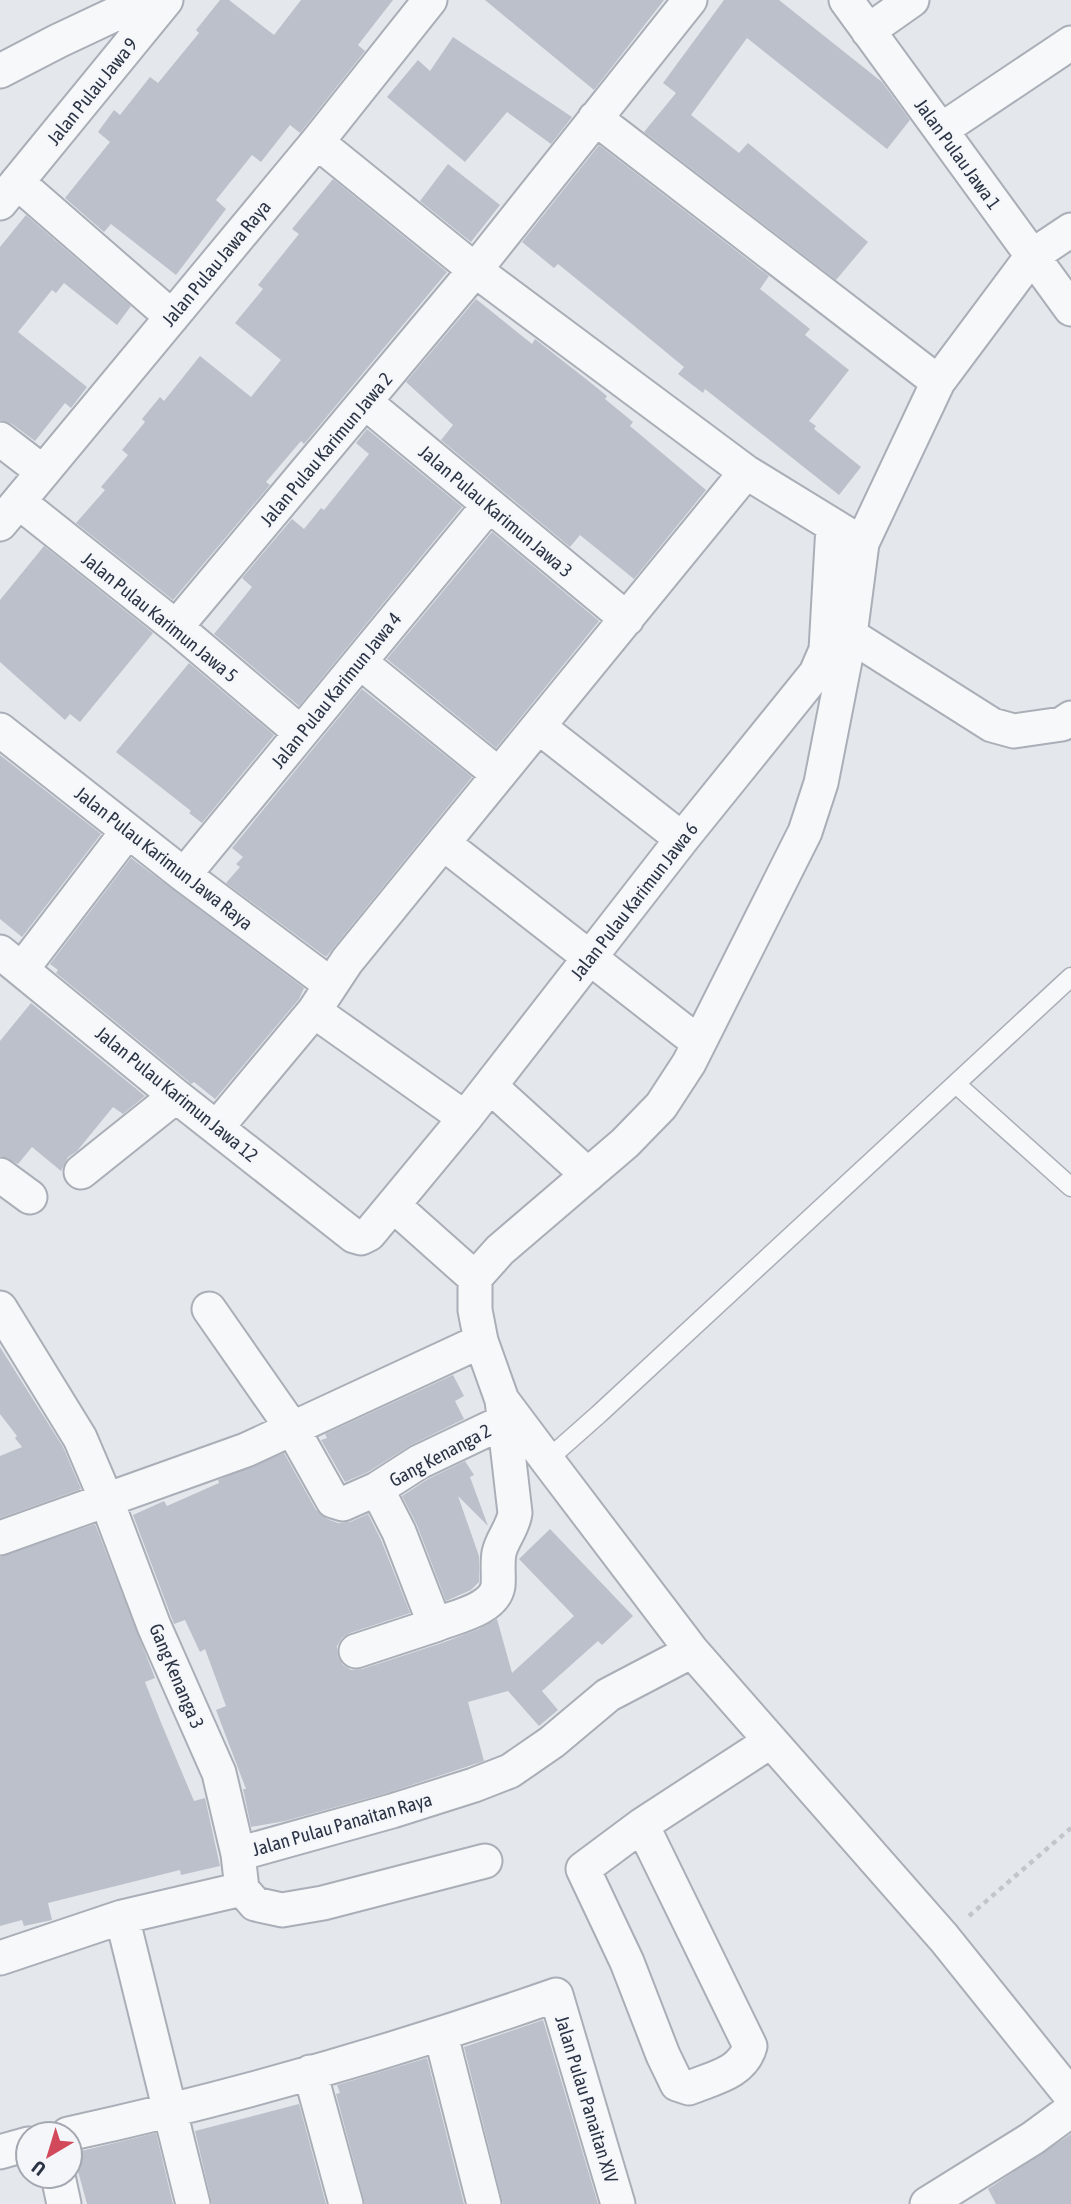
<svg xmlns="http://www.w3.org/2000/svg" width="1071" height="2204" font-family="'Asap Condensed',sans-serif">
<rect width="100%" height="100%" fill="#e4e7ec"/>
<path fill="#bbc0ca" d="M 220,0 L 229,0 L 274,35 L 301,0 L 393,0 L 358,45 L 365,51 L 300,133 L 290,125 L 261,162 L 252,155 L 216,200 L 226,209 L 176,275 L 111,224 L 104,232 L 65,198 L 110,142 L 98,132 L 114,110 L 120,115 L 150,77 L 158,83 L 199,33 L 196,30 Z
M 485,0 L 664,0 L 594,90 Z
M 724,0 L 779,0 L 882,82 L 910,120 L 887,149 L 747,38 L 691,115 L 739,153 L 748,143 L 868,242 L 836,280 L 644,132 L 676,93 L 663,83 Z
M 453,37 L 572,117 L 551,144 L 507,112 L 465,162 L 387,97 L 418,60 L 430,71 Z
M 599,145 L 769,276 L 760,289 L 810,329 L 805,335 L 849,370 L 809,421 L 816,426 L 814,429 L 861,467 L 839,495 L 705,389 L 703,393 L 678,374 L 684,367 L 621,315 L 558,264 L 554,268 L 522,242 Z
M 448,164 L 500,205 L 471,242 L 420,201 Z
M 333,179 L 447,272 L 304,444 L 301,441 L 266,482 L 270,485 L 173,600 L 76,523 L 105,490 L 101,487 L 128,455 L 122,450 L 145,422 L 142,419 L 160,397 L 164,401 L 200,356 L 251,397 L 281,360 L 235,323 L 263,289 L 258,285 L 299,234 L 292,229 Z
M 26,215 L 131,306 L 117,325 L 64,283 L 56,293 L 52,290 L 18,332 L 87,387 L 71,408 L 65,403 L 35,441 L 12,424 L 0,420 L 0,247 Z
M 476,299 L 532,344 L 535,339 L 586,379 L 607,396 L 605,399 L 633,422 L 630,426 L 706,490 L 634,579 L 580,535 L 570,547 L 441,440 L 453,425 L 406,382 Z
M 367,429 L 462,507 L 299,706 L 214,634 L 252,587 L 242,578 L 292,519 L 304,529 L 321,508 L 324,510 L 369,454 L 356,443 Z
M 492,532 L 599,621 L 496,748 L 387,659 Z
M 44,546 L 153,633 L 80,722 L 70,714 L 65,720 L 0,662 L 0,600 Z
M 189,663 L 274,735 L 202,823 L 189,813 L 191,811 L 116,752 Z
M 362,689 L 472,777 L 326,957 L 226,883 L 240,867 L 236,864 L 243,857 L 232,848 Z
M 0,755 L 101,834 L 22,937 L 0,919 Z
M 131,858 L 304,988 L 299,999 L 215,1099 L 194,1082 L 191,1084 L 188,1081 L 56,973 L 58,970 L 50,964 Z
M 31,1003 L 145,1096 L 123,1114 L 113,1107 L 77,1151 L 68,1157 L 61,1171 L 32,1147 L 18,1164 L 0,1156 L 0,1041 Z
M 0,1347 L 63,1447 L 81,1489 L 0,1518 L 0,1456 L 22,1447 L 15,1438 L 17,1436 L 0,1414 Z
M 453,1375 L 464,1396 L 455,1401 L 464,1419 L 411,1445 L 368,1472 L 345,1482 L 321,1440 L 327,1438 L 325,1434 Z
M 284,1453 L 316,1510 L 327,1519 L 338,1523 L 350,1522 L 368,1514 L 381,1540 L 410,1613 L 350,1633 L 342,1638 L 337,1646 L 338,1656 L 343,1665 L 351,1670 L 362,1669 L 442,1643 L 479,1629 L 497,1619 L 512,1673 L 574,1616 L 519,1559 L 550,1529 L 633,1616 L 602,1645 L 598,1641 L 542,1691 L 558,1710 L 539,1726 L 508,1691 L 468,1702 L 484,1761 L 387,1793 L 285,1821 L 251,1827 L 243,1789 L 246,1789 L 216,1710 L 226,1706 L 205,1649 L 200,1652 L 185,1620 L 174,1624 L 133,1515 L 164,1501 L 167,1506 L 219,1483 L 218,1480 Z
M 465,1461 L 474,1475 L 470,1477 L 488,1526 L 458,1496 L 479,1556 L 479,1582 L 471,1590 L 446,1601 L 417,1525 L 402,1496 L 428,1479 Z
M 95,1524 L 155,1678 L 145,1682 L 162,1725 L 194,1801 L 205,1798 L 220,1866 L 181,1875 L 180,1870 L 48,1903 L 52,1920 L 24,1926 L 22,1920 L 0,1926 L 0,1557 Z
M 543,2020 L 598,2204 L 503,2204 L 464,2047 Z
M 427,2058 L 464,2204 L 365,2204 L 336,2094 L 340,2093 L 337,2085 Z
M 299,2104 L 326,2204 L 212,2204 L 195,2131 Z
M 156,2133 L 173,2204 L 87,2204 L 73,2153 Z
M 1071,2134 L 1071,2204 L 996,2204 L 988,2189 Z"/>
<g fill="none" stroke-linecap="round" stroke-linejoin="round">
<defs>
<path id="service" d="M 956,1084 L 1071,1187
M 547,1460 L 599,1414 L 1071,977"/>
<path id="minor" d="M 846,0 L 1071,309
M 868,31 L 912,0
M 0,71 L 58,41 L 145,0
M 595,118 L 938,382
M 941,130 L 1071,43
M 317,142 L 475,270 L 746,472 L 852,537
M 17,182 L 172,317
M 0,203 L 166,0
M 1071,230 L 1032,256 L 938,382 L 862,543 L 850,635 L 821,783 L 805,832 L 689,1063 L 661,1106 L 625,1143 L 500,1250 L 475,1278 L 475,1310 L 481,1341 L 502,1400 L 547,1460 L 692,1651 L 944,1938 L 1071,2096
M 365,402 L 627,619
M 0,439 L 43,472
M 19,502 L 176,627 L 301,733
M 0,524 L 317,142 L 430,0
M 176,627 L 475,270 L 690,0
M 850,635 L 992,725 L 1014,731 L 1062,724 L 1071,718
M 360,662 L 498,774
M 539,727 L 682,839
M 0,730 L 184,875 L 330,984
M 443,843 L 699,1043
M 184,875 L 489,505
M 0,952 L 176,1096 L 354,1236 L 361,1238 L 369,1234 L 465,1118 L 682,839 L 816,673 L 826,650 L 833,526
M 22,969 L 127,832
M 314,1011 L 465,1118
M 490,1086 L 588,1175
M 218,1126 L 314,1011 L 347,961 L 443,843 L 746,472
M 81,1172 L 176,1096
M 0,1175 L 30,1197
M 393,1205 L 475,1278
M 0,1308 L 80,1438 L 106,1499 L 154,1626 L 219,1773 L 238,1854 L 242,1889
M 209,1309 L 292,1428 L 333,1501 L 343,1504 L 377,1489 L 399,1532 L 435,1625 L 356,1651
M 377,1489 L 419,1462 L 503,1422
M 0,1538 L 246,1450 L 481,1341
M 435,1625 C 454,1617 494,1610 498,1586 C 499,1576 497,1564 499,1553 C 502,1539 513,1528 515,1513 L 502,1400
M 642,1825 L 750,2046 C 743,2073 713,2078 689,2088 L 677,2084 L 663,2055 L 627,1962 L 583,1869 L 642,1825 L 771,1741
M 238,1854 L 392,1811 L 474,1785 L 510,1771 L 552,1742 L 608,1695 L 692,1651
M 242,1889 L 255,1904 L 282,1910 L 323,1903 L 485,1861
M 122,1917 L 193,2204
M 0,1958 L 122,1917 L 242,1889
M 441,2035 L 484,2204
M 310,2072 L 346,2204
M 68,2134 C 233,2098 396,2051 556,1995 L 618,2204
M 0,2152 L 28,2144
M 58,2176 L 64,2204
M 927,2204 L 1033,2138 L 1071,2110"/>
</defs>
<use href="#service" stroke="#a9aeb7" stroke-width="21"/>
<use href="#minor" stroke="#a9aeb7" stroke-width="37"/>
<path stroke="#c2c5cb" stroke-width="4.5" stroke-dasharray="5 5" stroke-linecap="butt" d="M 969,1916 L 1071,1828"/>
<use href="#service" stroke="#f7f8fa" stroke-width="18"/>
<use href="#minor" stroke="#f7f8fa" stroke-width="33"/>
</g>
<g text-anchor="middle" dominant-baseline="central" stroke-width="5" stroke-linejoin="round" paint-order="stroke">
<g font-size="19" fill="#2b3445" stroke="#f4f6f9">
<text transform="translate(92 91) rotate(-51)">Jalan Pulau Jawa 9</text>
<text transform="translate(958 154) rotate(54)">Jalan Pulau Jawa 1</text>
<text transform="translate(216 263) rotate(-50)">Jalan Pulau Jawa Raya</text>
<text transform="translate(326 449) rotate(-50)">Jalan Pulau Karimun Jawa 2</text>
<text transform="translate(496 511) rotate(40)">Jalan Pulau Karimun Jawa 3</text>
<text transform="translate(160 617) rotate(39)">Jalan Pulau Karimun Jawa 5</text>
<text transform="translate(336 690) rotate(-51)">Jalan Pulau Karimun Jawa 4</text>
<text transform="translate(164 858) rotate(38)">Jalan Pulau Karimun Jawa Raya</text>
<text transform="translate(634 901) rotate(-52)">Jalan Pulau Karimun Jawa 6</text>
<text transform="translate(177 1094) rotate(39)">Jalan Pulau Karimun Jawa 12</text>
<text transform="translate(440 1455) rotate(-28)">Gang Kenanga 2</text>
<text transform="translate(177 1676) rotate(67)">Gang Kenanga 3</text>
<text transform="translate(342 1824) rotate(-16)">Jalan Pulau Panaitan Raya</text>
<text transform="translate(587 2099) rotate(73)">Jalan Pulau Panaitan XIV</text>
</g>
</g>
<g transform="translate(49 2155) rotate(218)"><circle r="33" fill="#f4f6f9" stroke="#a4a8b1" stroke-width="2"/>
<path d="M0-5L12 26L0 18L-12 26Z" fill="#d1495b"/>
<text y="-10" font-size="19" font-weight="bold" text-anchor="middle" fill="#2b3445">U</text>
</g>
</svg>
